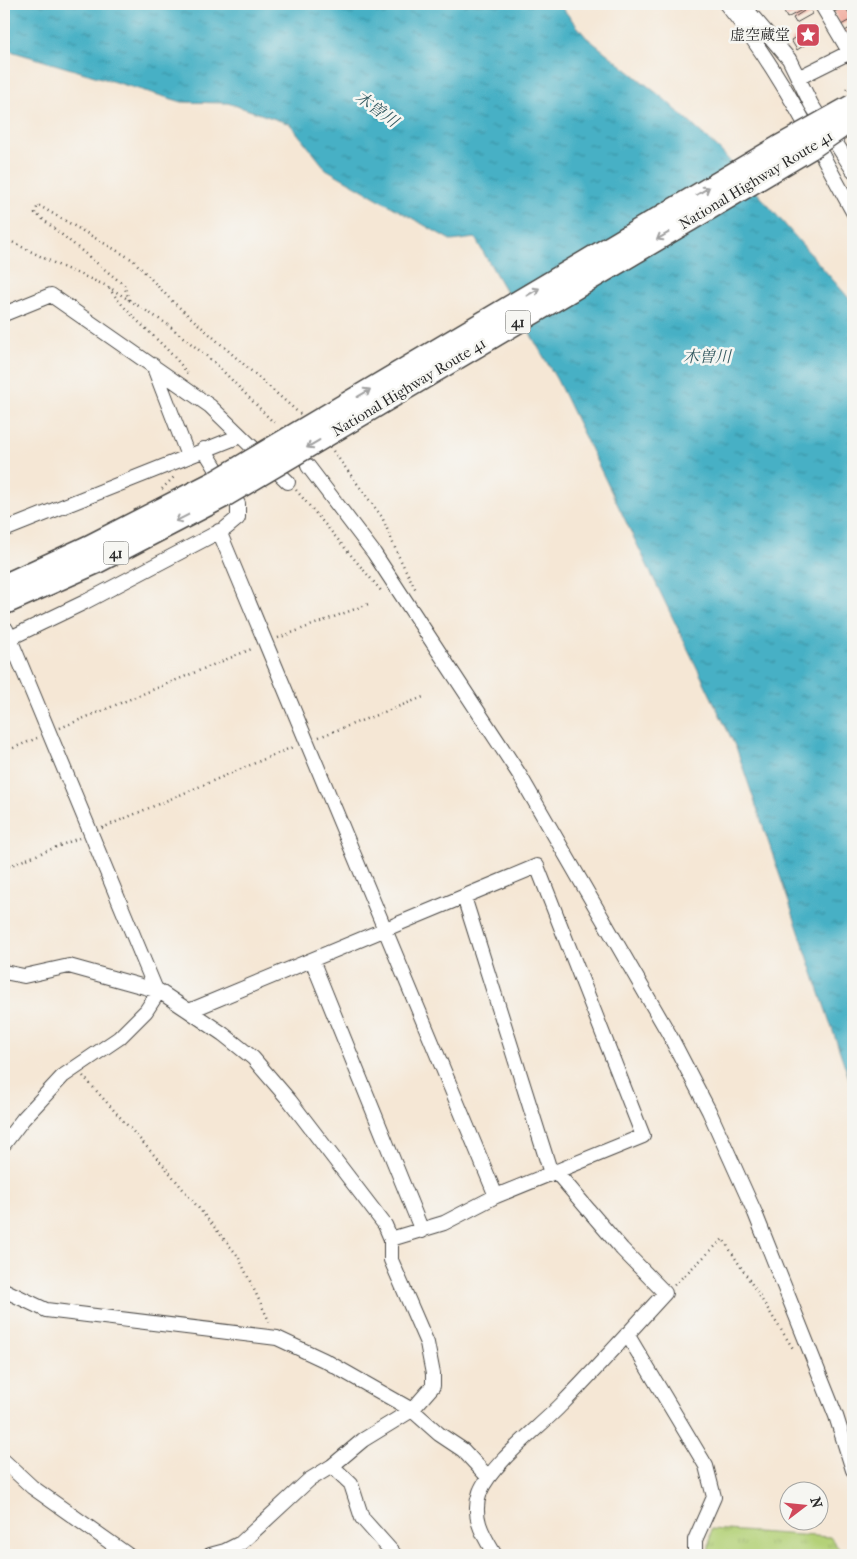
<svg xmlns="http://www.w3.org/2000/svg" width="857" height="1559" font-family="'IM FELL French Canon','Noto Serif JP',serif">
<defs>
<pattern id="park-tufts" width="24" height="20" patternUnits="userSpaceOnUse" patternTransform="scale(1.25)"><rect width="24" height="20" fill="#b4d178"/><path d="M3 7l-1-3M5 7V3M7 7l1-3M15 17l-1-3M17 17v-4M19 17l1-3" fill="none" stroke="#9bb468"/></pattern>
<pattern id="water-ripples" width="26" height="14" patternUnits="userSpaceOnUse" patternTransform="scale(1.25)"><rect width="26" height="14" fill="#46b0c5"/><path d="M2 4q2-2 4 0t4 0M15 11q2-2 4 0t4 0" fill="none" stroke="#3b8fa0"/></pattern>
</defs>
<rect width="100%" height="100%" fill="#f6f6f2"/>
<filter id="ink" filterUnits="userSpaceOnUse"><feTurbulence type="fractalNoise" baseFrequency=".02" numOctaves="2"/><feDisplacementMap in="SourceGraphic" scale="10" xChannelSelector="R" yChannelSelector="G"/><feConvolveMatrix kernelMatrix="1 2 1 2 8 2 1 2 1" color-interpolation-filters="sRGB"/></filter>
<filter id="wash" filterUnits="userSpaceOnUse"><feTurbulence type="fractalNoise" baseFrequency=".0096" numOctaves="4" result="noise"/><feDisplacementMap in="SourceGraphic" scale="20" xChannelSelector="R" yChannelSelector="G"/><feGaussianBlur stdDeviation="1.12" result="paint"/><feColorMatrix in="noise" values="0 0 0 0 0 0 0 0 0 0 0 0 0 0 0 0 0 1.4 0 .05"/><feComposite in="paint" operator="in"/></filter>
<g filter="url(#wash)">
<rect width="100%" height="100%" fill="#f5e7d5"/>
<path fill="url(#park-tufts)" stroke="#707e52" d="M 711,1529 L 830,1537 L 844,1555 L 708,1555 Z"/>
<path fill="url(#water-ripples)" stroke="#386e78" d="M 4,4 L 559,4 L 586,37 L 663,98 L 720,150 L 853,303 L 853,1090 L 737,750 L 557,380 L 475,238 L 452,241 L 326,169 L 290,124 L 228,103 L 182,102 L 4,49 Z"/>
<g id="blocks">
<path fill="#f1aa9c" d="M 780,4 L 799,4 L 802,10 L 787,18 Z
M 810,4 L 812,14 L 796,23 L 793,18 L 804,11 L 802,7 Z
M 844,4 L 852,19 L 841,25 L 834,12 L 840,9 L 838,6 Z
M 853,26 L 853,38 L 851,39 L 845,31 Z
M 803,33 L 806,44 L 797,50 L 791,40 Z"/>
</g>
</g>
<g filter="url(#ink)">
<use href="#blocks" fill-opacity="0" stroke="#494744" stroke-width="1"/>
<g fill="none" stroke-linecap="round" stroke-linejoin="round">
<defs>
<path id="minor" d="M 726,4 C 778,67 814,141 853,212
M 742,4 L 789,59 L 811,104 L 853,170
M 821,4 L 853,58
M 800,77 L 850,52
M 4,314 L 51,295 L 210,406 L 288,482
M 153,365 L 188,456
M 308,466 L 374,553 L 519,774 L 669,1034 L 709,1111 L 755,1213 L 836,1416 L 853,1470
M 4,530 L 240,436
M 219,531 L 496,1196
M 6,629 L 156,990
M 4,641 L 85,602 L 226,528 L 238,518 L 238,504 L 204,449
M 464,897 L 549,1167 L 557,1173 L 622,1249 L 665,1293 C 631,1330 597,1368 562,1404 C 540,1427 491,1464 480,1492 C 471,1517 483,1535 495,1555
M 312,960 L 422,1231
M 4,972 L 24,976 L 69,966 L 159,991 L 189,1011 L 223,1034 L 253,1058 L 290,1101 L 385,1225 L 391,1239 L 391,1260 L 427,1343 L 433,1374 L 433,1386 L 412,1410 L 363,1440 L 332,1466 L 309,1480 L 241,1543 L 225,1551 L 210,1555
M 189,1011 L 537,866 L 643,1136 L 496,1196 L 444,1223 L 391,1239
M 4,1144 L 23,1119 L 63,1076 L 119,1038 L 146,1011 L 159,991
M 4,1290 L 46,1310 L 277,1338 L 324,1360 L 412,1410 L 439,1434 L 463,1450 L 488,1477
M 627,1334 L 706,1466 L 714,1497 L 695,1540 L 695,1555
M 4,1461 L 32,1487 L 128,1555
M 332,1466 L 351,1484 L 362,1518 L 395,1555"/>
<path id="highway" d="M 4,585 L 89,546 L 216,481
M 4,604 L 96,563 L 225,496"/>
</defs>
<use href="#minor" stroke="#494744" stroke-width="16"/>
<use href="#highway" stroke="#494744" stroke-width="24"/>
<path stroke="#494744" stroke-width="2.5" stroke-dasharray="1 4" stroke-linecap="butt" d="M 846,89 L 853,84
M 4,238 L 60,266 L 107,286 L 167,324 L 215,363 L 277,426
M 109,288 C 131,320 165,342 188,374
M 129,300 L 124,285 L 35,213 L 38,205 L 133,260 L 172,301 L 300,414
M 333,451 L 382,517 L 398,555 L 417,592
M 162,489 L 174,477
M 296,490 L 383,593
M 278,638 L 371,603
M 60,728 L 254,648
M 319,737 L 426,696
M 4,752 L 37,738
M 102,828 L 295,746
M 4,868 L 79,838
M 83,1076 L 164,1166 L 238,1256 L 270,1323
M 674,1285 L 723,1239 L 794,1350"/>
<use href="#minor" stroke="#fff" stroke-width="14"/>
<use href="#highway" stroke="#fff" stroke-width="21"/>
<defs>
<path id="highway-bridge" d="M 216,481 L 778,147 L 853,105
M 225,496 L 810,149 L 849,122"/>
</defs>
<use href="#highway-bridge" stroke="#494744" stroke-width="24" stroke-linecap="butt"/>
<use href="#highway-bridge" stroke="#fff" stroke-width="21"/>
</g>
<defs><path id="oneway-shaft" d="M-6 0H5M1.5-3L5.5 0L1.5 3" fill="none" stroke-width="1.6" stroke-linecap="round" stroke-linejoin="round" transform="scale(1.25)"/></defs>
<g stroke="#a0a0a0">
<use href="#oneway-shaft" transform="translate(703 191) rotate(-31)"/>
<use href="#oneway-shaft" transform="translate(663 236) rotate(149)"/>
<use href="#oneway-shaft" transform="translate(533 292) rotate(-31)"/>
<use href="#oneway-shaft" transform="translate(364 393) rotate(-31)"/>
<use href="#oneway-shaft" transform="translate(313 444) rotate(149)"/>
<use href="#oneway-shaft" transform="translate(182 518) rotate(153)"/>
</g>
</g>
<defs>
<symbol id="sight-square" viewBox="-11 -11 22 22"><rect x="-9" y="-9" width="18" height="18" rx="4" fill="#d1495b" stroke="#f6f6f2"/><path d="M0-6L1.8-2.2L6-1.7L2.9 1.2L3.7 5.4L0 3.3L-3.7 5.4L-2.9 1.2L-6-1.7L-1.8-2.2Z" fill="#fff"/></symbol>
</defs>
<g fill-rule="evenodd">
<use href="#sight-square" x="794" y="21" width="28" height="28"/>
</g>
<g text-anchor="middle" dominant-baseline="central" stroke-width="5" stroke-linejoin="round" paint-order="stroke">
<g fill="#f6f6f2" stroke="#686867" stroke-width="1">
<rect x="505.5" y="310.5" width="25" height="23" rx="4"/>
<rect x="103.5" y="541.5" width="25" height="23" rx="4"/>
</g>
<g font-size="14" font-weight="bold" fill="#2b2b2b">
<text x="518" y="322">41</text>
<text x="116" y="553">41</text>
</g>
<g font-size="15" fill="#2b2b2b" stroke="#f6f6f2" text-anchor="end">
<text x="790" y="35">虚空蔵堂</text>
</g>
<g font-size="15" fill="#2b2b2b" stroke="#f6f6f2">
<text transform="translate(756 180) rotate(-31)">National Highway Route 41</text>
<text transform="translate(409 387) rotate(-31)">National Highway Route 41</text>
</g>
<g font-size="16" font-style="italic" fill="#345a61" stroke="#f6f6f2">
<text transform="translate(377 109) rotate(36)">木曽川</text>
<text x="707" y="356">木曽川</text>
</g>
</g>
<rect width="857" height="1559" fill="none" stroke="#f6f6f2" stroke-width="20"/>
<g transform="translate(804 1506) rotate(74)"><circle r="24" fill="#f6f6f2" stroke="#a5a5a2"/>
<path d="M0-4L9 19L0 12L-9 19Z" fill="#d1495b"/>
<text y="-8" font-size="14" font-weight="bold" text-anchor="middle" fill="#2b2b2b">N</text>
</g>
</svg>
